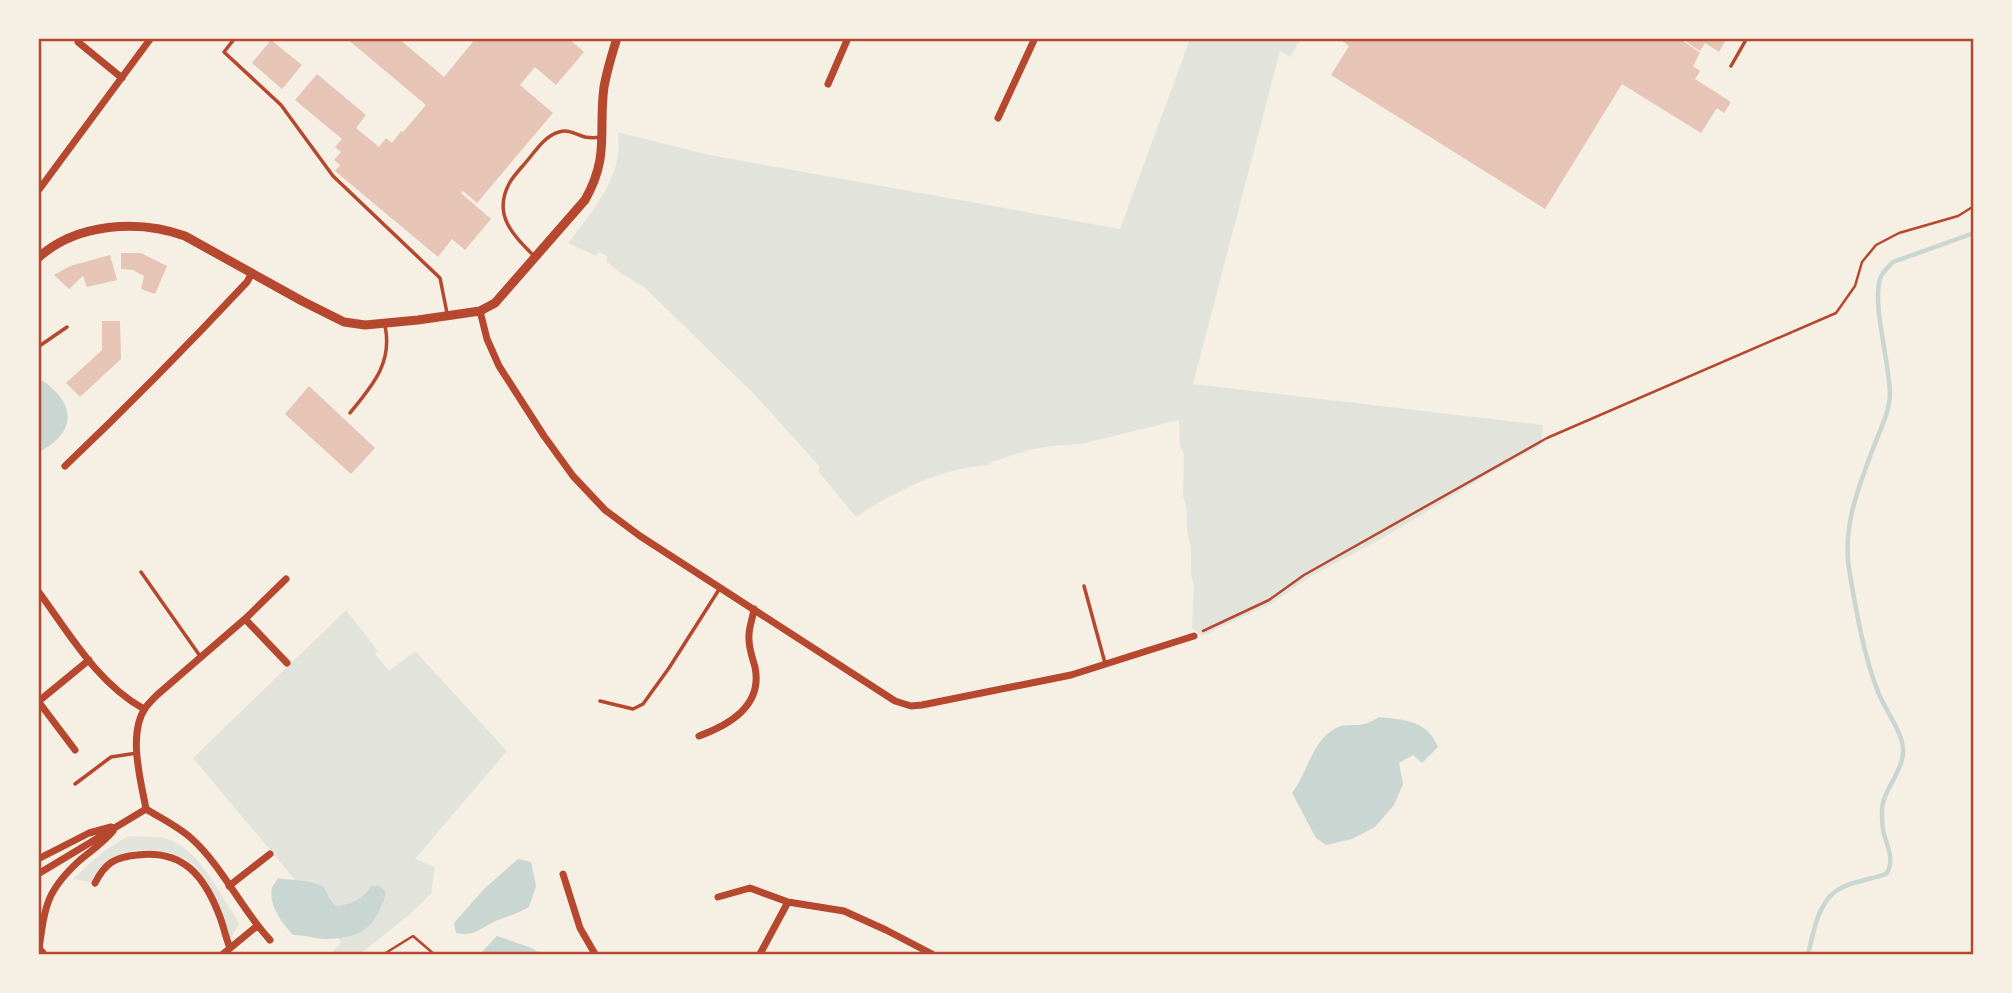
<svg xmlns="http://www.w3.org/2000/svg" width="2012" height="993" font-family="Karla,sans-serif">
<rect width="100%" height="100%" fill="#f6efe4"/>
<path fill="#e2e4dc" d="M 1190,39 L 1301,39 L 1290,57 L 1280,51 L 1193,384 L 1543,425 L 1541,445 L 1489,474 L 1383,538 L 1313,575 L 1274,602 L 1202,636 L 1192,628 L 1194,585 L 1191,575 L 1191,549 L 1187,529 L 1187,510 L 1183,496 L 1184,454 L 1180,446 L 1179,420 L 1082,444 L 1050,446 L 1029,450 L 989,463 L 989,465 C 941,468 895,491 856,517 L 818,471 L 820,467 L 756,396 L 644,287 L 622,274 L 606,261 L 607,256 L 598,252 L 596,256 L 568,243 C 588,218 614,186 618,154 C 619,147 618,139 618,132 L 710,155 L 1120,229 Z
M 346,610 L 378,651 L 375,654 L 389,671 L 415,651 L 507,751 L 415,859 L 435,867 L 431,894 L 409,915 L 360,954 L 331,954 L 341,942 L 337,937 L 364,930 L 383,905 L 366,893 L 349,905 L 336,906 C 329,899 325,885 315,882 C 310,880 302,881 296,881 L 193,758 Z
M 130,836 C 140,837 157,836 164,838 C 199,847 217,891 237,919 L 239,924 L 231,938 C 222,915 214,888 198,869 C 179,847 129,843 107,861 C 99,867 95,874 90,882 L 73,879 C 90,863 108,845 130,836 Z"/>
<path fill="#c9d6d2" d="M 39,379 C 46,382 51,387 57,393 C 79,418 64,439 39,452 Z
M 1379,717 C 1405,720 1427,720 1438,747 L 1422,763 L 1413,755 L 1399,763 L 1403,784 L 1394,805 L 1375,827 L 1352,839 L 1326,845 L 1316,838 L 1292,793 C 1308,773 1313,735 1341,726 C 1348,724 1356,726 1364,724 C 1369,723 1374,720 1379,717 Z
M 518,859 L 531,862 L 536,886 L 529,907 C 519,913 509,916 498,920 C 483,926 474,938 456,933 L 454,923 L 484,889 Z
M 278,878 C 290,881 315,879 323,887 C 328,892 329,900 336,906 C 350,905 363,899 371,886 L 380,886 L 386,892 C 384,904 375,922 364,930 C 356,936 337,939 326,939 C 315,939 306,935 293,935 C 283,924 268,906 272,888 C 273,885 276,882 278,878 Z
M 497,936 L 529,947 L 542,954 L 480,954 Z"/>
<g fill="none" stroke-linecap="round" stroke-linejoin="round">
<path stroke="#c9d6d2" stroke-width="4.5" d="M 1808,954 C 1814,931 1818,898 1843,887 C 1856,881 1872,879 1886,874 C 1895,861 1888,848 1884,834 C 1882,827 1882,819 1882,812 C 1881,789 1909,768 1902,742 C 1898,725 1883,707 1877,689 C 1864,656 1856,610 1850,575 C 1841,530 1858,488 1874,446 C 1880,430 1889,413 1890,395 C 1890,364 1872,305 1880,279 C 1883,271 1888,267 1893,262 L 1974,233"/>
</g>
<path fill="#e6c5b7" d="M 346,38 L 398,38 L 444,77 L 476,38 L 568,38 L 584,52 L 556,85 L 535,67 L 520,85 L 553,113 L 477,203 L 463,191 L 461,193 L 491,219 L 465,250 L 452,239 L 438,257 L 335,171 L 340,165 L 334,160 L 341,152 L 335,147 L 342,139 L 295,100 L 317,74 L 366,115 L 356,128 L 379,147 L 386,138 L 392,143 L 401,131 L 403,132 L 426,105 Z
M 1338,38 L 1679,38 L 1700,53 L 1693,66 L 1700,71 L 1695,79 L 1731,102 L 1724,113 L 1717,108 L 1701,133 L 1622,84 L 1545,209 L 1331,75 L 1349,46 Z
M 1681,38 L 1727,38 L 1719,52 L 1705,43 L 1700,51 Z
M 271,40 L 302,65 L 282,89 L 252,63 Z
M 121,253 L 141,253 L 167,266 L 155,294 L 141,289 L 144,276 L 133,270 L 121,269 Z
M 110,255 L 117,280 L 87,287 L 83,276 L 69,289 L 54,275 L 70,266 Z
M 102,321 L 120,321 L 121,359 L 80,397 L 66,383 L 102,350 Z
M 309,386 L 375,448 L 351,474 L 285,414 Z"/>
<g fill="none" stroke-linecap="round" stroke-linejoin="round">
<path stroke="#b5482f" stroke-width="2.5" d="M 1203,631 L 1269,600 L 1304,575 L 1547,438 L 1836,313 L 1855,286 L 1862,262 L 1876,245 L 1899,233 L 1958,216 L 1974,206
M 384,954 L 413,936 L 434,954"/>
<path stroke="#b5482f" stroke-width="3.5" d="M 235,38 L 224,52 L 281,105 L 333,176 L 440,278 L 447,313
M 1731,66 L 1747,38
M 534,256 C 512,234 492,214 510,182 C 515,174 522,167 527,161 C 536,150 545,136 559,132 C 569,129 575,134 585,137 C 590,138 596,138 601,137
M 38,347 L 67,327
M 350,413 C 372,386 393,363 385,326
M 141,572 L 200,656
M 1084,586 L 1105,663
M 600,701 L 633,709 L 643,704 L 669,668 L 720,588
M 75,784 L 111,757 L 137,753"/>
<path stroke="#b5482f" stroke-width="7" d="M 78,42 L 122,78
M 828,84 L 848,38
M 998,118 L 1035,38
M 38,191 L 151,38
M 480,311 L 487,339 L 499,366 L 544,436 L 573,476 L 605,510 L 640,536 L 895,701 L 911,706 L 922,705 L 1071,675 L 1194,636
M 65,466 C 128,406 188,345 247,282 L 252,273
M 38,591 C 69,633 97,683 144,709
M 245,619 L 287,663
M 38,701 L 75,750
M 39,701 L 89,660
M 699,736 C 729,725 763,706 755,667 C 752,656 748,647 749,635 C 749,627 753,617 754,609
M 146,809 C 141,781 127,733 146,707 C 149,703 153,699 157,695 L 245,619 L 286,579
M 38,859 L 89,833 L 111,827
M 38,874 L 146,809 C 162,819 179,827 192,839 C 222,866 242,910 270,940
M 563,874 L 580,928 L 595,954
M 95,883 C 105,863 115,857 137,855 C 184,849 205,877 220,917 C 224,928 226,938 230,948
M 229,886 L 270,854
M 718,897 L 750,888 L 788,902 L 844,911 L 886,930 L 932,954
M 39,949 C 45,906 46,891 80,860 C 92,850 103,843 113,831
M 223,954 L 257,926
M 760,954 L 788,902"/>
<path stroke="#b5482f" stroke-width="9" d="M 38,258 C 76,223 139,219 185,236 L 302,301 L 344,322 L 365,325 L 418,320 L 480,311 L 495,303 L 585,200 C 610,156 598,132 604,87 C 607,70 612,54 617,38"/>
<path stroke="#b5482f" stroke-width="10" d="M 38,949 L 42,954"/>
</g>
<rect width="2012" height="993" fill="none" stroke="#f6efe4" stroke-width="80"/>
<rect x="40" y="40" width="1932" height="913" fill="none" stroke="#b5482f" stroke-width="2.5"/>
</svg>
